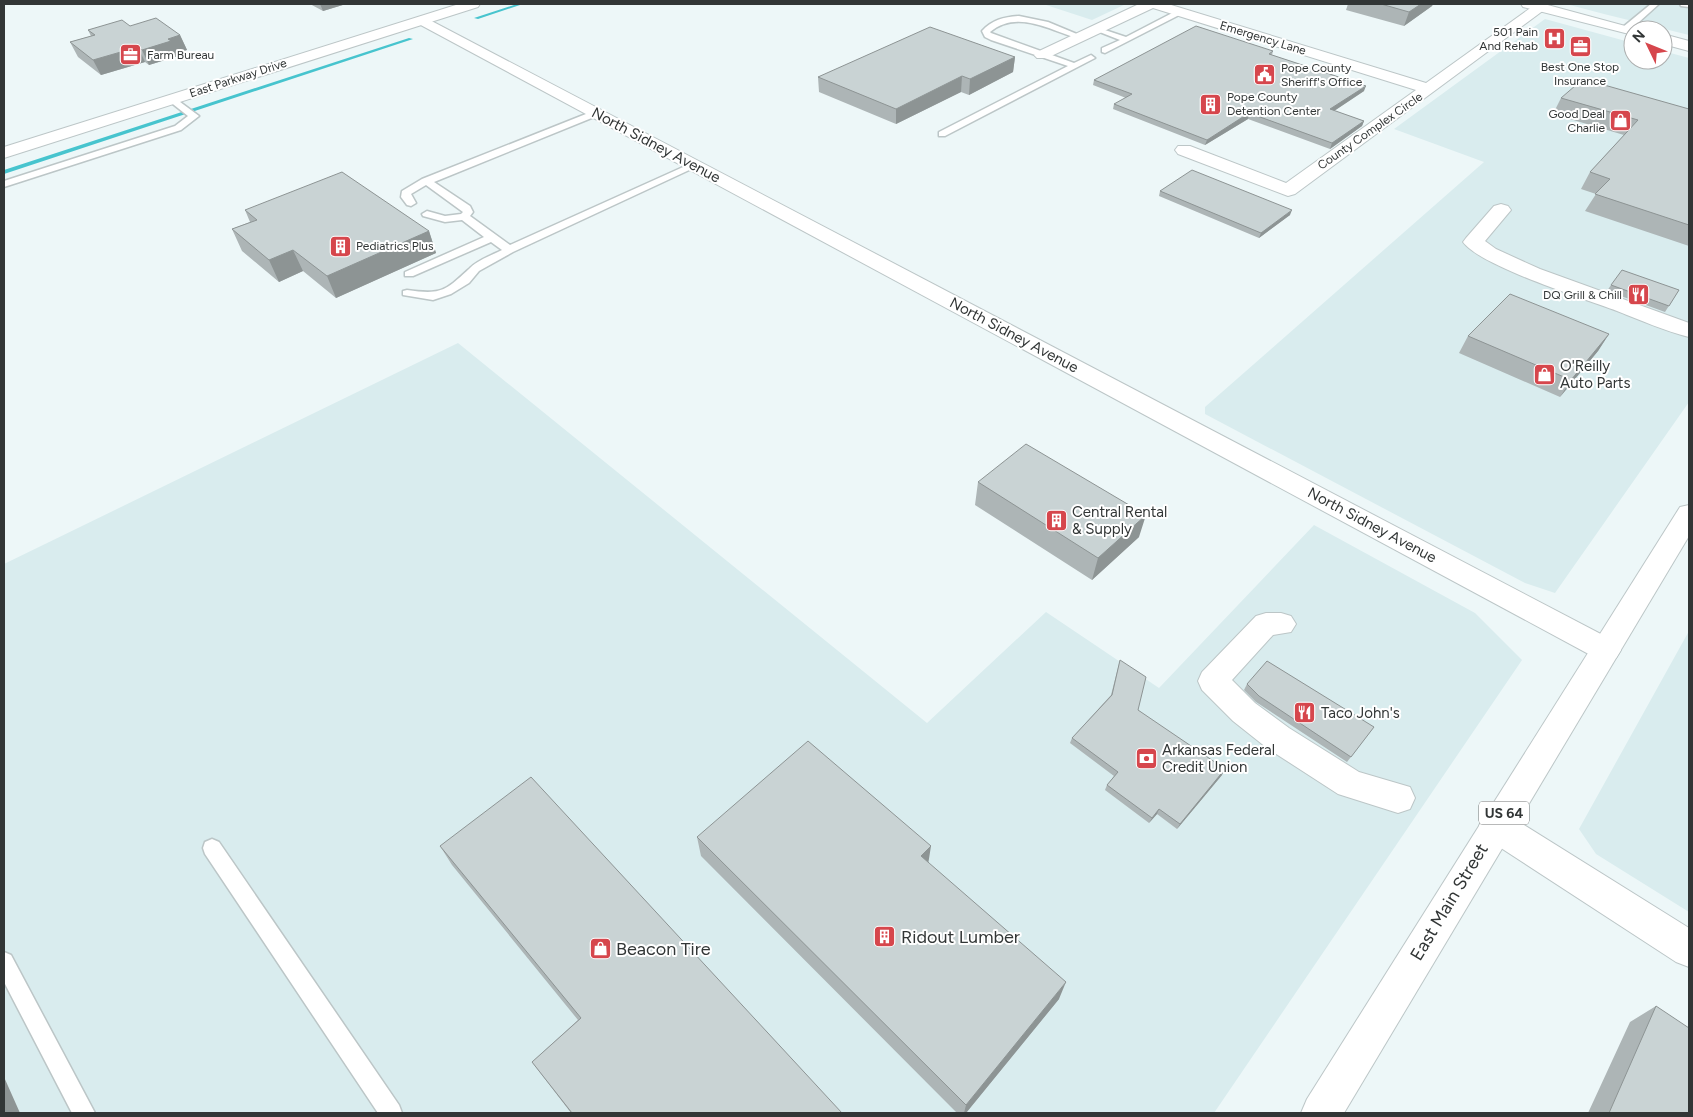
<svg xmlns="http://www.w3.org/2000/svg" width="1693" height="1117" font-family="Figtree,sans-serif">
<rect width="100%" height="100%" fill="#edf7f8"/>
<path fill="#d9ecee" d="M 1043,4 L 1126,4 L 1092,20 Z
M 1566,4 L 1689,4 L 1689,35 L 1604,14 Z
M 1545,19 L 1633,43 L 1633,60 L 1663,60 L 1663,51 L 1689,58 L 1689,402 L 1555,593 L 1525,583 L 1205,414 L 1205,407 L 1484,162 L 1394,129 Z
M 458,343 L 927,723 L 1046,612 L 1159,688 L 1314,525 L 1475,613 L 1522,660 L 1214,1113 L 4,1113 L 4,564 Z
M 1689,631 L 1689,912 L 1596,854 L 1579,829 Z"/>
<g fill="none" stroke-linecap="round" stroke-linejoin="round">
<path fill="#47c4ce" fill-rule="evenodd" d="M 517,4 L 523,4 L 478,19 L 474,18 Z
M 409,38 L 413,39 L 4,174 L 4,170 Z"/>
<defs>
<path id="lane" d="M 1651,4 L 1659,4 L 1629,31 L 1623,31 L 1623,27 Z
M 1680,4 L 1689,4 L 1689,7 L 1681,6 Z
M 1178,10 L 1185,12 L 1105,53 L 1102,52 L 1102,48 L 1120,40 L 1092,29 L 1096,27 L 1126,37 Z
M 1019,16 L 1048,22 L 1084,37 L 1080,39 C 1051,31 1018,9 990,32 L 991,33 L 1074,63 L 1091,55 L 1095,58 L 945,136 L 939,136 L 939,132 L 1068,66 L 991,40 L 985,37 L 982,31 C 992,20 1004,17 1019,16 Z
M 172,96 L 199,116 L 181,130 L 4,187 L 4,181 L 175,126 L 188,116 L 169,101 L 169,97 Z
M 596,110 L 599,111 L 599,115 L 434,182 L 470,206 L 473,212 L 470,216 L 510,245 L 692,163 L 700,165 L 513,252 L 479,271 L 469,283 L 451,294 L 433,300 L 403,295 L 403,291 L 407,290 C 442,295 445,291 470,268 C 478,260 492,255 502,250 L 491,242 L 413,276 L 405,276 L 405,272 L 484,237 L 462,220 L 445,222 L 423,216 L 422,214 L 427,211 L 445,216 L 461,214 L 463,212 L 426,185 L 411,194 L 416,203 L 411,206 L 407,205 L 401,197 L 402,191 L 422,179 Z
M 212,839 L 219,842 L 399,1105 L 402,1113 L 378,1113 L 205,854 L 203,848 L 205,842 Z
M 4,952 L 11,955 L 95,1113 L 72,1113 L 4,982 Z"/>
<path id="street" d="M 1139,4 L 1168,4 L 1426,83 L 1536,4 L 1545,4 L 1548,7 L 1295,194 L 1288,196 L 1178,154 L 1175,150 L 1178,146 L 1190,146 L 1286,183 L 1416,90 L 1153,8 L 1047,58 L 1037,58 L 1034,55 L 1037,52 Z
M 422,16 L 1616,642 L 1621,650 L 1616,658 L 1606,662 L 1596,658 L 417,23 L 415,20 Z
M 1501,204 L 1508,206 L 1511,210 L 1485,241 L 1496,249 L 1540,269 L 1689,323 L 1689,337 C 1665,331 1640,320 1617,311 C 1585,299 1480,266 1463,242 L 1466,238 L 1494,206 Z
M 1266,613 L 1281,613 L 1291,616 L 1296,624 L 1291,632 L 1273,635 L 1232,680 L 1255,703 L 1289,728 L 1359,772 L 1410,787 L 1415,798 L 1410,809 L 1398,813 L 1338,794 L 1267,748 L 1233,721 L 1202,690 L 1198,681 L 1202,672 L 1256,616 Z
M 1496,810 L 1508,815 L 1689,928 L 1689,967 L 1676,962 L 1484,837 L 1479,826 L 1484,815 Z"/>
<path id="secondary" d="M 459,4 L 480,4 L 478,7 L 4,158 L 4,147 Z
M 1521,4 L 1544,4 L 1640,30 L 1633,30 L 1633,35 L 1523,7 Z
M 1663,34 L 1689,41 L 1689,51 L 1663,44 Z"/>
<path id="primary" d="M 1689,505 L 1689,536 L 1344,1113 L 1301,1113 L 1307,1099 L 1680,507 Z"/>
</defs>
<use href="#lane" stroke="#bcc6c7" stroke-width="3"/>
<use href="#street" stroke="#bcc6c7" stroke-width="2"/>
<use href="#secondary" stroke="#bcc6c7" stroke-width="2"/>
<use href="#primary" stroke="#bcc6c7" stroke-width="2"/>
<use href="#lane" fill="#fff" fill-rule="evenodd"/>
<use href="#street" fill="#fff" fill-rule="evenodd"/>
<use href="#secondary" fill="#fff" fill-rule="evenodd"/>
<use href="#primary" fill="#fff" fill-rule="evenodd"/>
</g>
<path fill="#adb5b6" d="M 310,4 L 346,4 L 323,11 Z
M 1348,4 L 1433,4 L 1432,6 L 1404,26 L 1346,10 Z
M 130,26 L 180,35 L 187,50 L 176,53 L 178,56 L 149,65 L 145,62 L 101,75 L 78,57 L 70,42 L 91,36 L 88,30 Z
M 1273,51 L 1272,55 L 1364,91 L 1334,111 L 1364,121 L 1362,126 L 1330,149 L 1248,119 L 1205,145 L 1113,109 L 1114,104 L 1126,98 L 1093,85 L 1094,80 Z
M 1015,57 L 1013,72 L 969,95 L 961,92 L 896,124 L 819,92 L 818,77 Z
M 1561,98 L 1689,109 L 1689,246 L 1585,211 L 1596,194 L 1581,189 L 1590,172 L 1624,135 L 1553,114 Z
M 1160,191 L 1290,215 L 1259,238 L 1159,196 Z
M 245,210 L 429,231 L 436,253 L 336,298 L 303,271 L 279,282 L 242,251 L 232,229 L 250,222 Z
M 1611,285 L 1679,290 L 1665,312 L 1607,291 Z
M 1609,334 L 1598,351 L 1560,397 L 1459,353 L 1468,336 Z
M 978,482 L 1139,537 L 1092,580 L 975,505 Z
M 1120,660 L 1138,710 L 1222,775 L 1177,829 L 1157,814 L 1149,823 L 1105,790 L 1107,785 L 1114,776 L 1070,743 L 1072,738 L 1111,695 Z
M 1247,684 L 1374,727 L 1347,762 L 1256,702 L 1244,690 Z
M 697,837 L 1059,999 L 966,1113 L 957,1113 L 701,856 Z
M 440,846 L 842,1113 L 571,1113 L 532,1062 L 578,1020 L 452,865 Z
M 1656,1006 L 1689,1113 L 1588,1113 L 1630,1022 Z"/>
<path fill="#8d9494" d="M 320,4 L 346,4 L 323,11 Z
M 1421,4 L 1433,4 L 1432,6 L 1404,26 L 1409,12 Z
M 180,35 L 187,50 L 176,53 L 178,56 L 149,65 L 142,50 L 168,39 Z
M 138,47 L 145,62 L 101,75 L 93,60 Z
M 1015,57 L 1013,72 L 969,95 L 970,79 Z
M 962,76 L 961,92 L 896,124 L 896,109 Z
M 1366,86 L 1364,91 L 1328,115 L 1330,109 Z
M 1249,113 L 1248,119 L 1205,145 L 1207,140 Z
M 1364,121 L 1362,126 L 1330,149 L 1332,143 Z
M 1292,210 L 1290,215 L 1259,238 L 1261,233 Z
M 429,231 L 436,253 L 336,298 L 327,276 Z
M 293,250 L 303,271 L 279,282 L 269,260 Z
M 1609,334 L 1598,351 L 1560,397 L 1571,380 Z
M 1146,515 L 1139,537 L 1092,580 L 1098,558 Z
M 1225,769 L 1222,775 L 1177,829 L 1180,824 Z
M 1159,809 L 1157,814 L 1149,823 L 1152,818 Z
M 931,846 L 928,865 L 921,856 Z
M 1066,982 L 1059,999 L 966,1113 L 964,1113 L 966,1105 Z
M 4,1077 L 20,1113 L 4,1113 Z"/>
<path fill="#c9d3d4" stroke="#8d9494" d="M 1381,4 L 1421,4 L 1409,12 Z
M 156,18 L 180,35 L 168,39 L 171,41 L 142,50 L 138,47 L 93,60 L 70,42 L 95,35 L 88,30 L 122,20 L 130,26 Z
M 1196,26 L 1273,51 L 1269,54 L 1366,86 L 1330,109 L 1364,121 L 1332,143 L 1249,113 L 1207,140 L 1114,104 L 1132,94 L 1094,80 Z
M 930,27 L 1015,57 L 970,79 L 962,76 L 896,109 L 818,77 Z
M 1583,79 L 1689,109 L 1689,225 L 1595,194 L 1610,179 L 1590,172 L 1638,120 L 1561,98 Z
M 1192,170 L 1292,210 L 1261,233 L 1160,191 Z
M 342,172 L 429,231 L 327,276 L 293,250 L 269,260 L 232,229 L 257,220 L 245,210 Z
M 1622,270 L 1679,290 L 1669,306 L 1611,285 Z
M 1510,294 L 1609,334 L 1571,380 L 1468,336 Z
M 1026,444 L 1146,515 L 1098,558 L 978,482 Z
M 1120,660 L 1146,677 L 1138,710 L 1225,769 L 1180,824 L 1159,809 L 1152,818 L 1107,785 L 1118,772 L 1072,738 L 1112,695 Z
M 1267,661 L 1374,727 L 1351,757 L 1259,696 L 1247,684 Z
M 808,741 L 931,846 L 921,856 L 1066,982 L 966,1105 L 697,837 Z
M 531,777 L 842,1113 L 572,1113 L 532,1062 L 581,1018 L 440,846 Z
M 1656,1006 L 1689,1028 L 1689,1113 L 1609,1113 Z"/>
<defs>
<symbol id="hospital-square" viewBox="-11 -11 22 22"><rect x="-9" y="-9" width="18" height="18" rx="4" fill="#d6464c" stroke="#fff"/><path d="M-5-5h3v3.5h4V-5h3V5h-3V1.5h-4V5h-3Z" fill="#fff"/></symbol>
<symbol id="office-square" viewBox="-11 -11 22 22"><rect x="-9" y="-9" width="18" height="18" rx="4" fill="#d6464c" stroke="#fff"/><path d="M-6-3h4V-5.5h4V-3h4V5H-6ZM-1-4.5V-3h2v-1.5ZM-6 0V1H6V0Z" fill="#fff"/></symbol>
<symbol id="civic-square" viewBox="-11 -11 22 22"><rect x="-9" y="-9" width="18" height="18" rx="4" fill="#d6464c" stroke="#fff"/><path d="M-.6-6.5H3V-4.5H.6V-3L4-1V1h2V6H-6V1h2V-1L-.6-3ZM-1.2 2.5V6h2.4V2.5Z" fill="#fff"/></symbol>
<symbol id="building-square" viewBox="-11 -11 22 22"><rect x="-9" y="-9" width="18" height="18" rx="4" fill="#d6464c" stroke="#fff"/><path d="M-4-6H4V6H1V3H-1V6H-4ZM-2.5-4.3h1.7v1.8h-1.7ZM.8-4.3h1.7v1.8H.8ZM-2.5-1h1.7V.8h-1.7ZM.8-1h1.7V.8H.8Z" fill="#fff"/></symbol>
<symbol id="shop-square" viewBox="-11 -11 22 22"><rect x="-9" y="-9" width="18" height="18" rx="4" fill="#d6464c" stroke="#fff"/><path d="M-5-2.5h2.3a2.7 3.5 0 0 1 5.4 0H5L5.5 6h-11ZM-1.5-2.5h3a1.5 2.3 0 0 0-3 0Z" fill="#fff"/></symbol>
<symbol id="restaurant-square" viewBox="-11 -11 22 22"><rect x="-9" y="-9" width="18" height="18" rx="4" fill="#d6464c" stroke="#fff"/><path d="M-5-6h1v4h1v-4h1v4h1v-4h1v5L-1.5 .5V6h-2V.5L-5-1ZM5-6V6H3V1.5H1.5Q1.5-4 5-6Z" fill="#fff"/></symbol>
<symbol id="bank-square" viewBox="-11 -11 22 22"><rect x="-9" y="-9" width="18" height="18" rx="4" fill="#d6464c" stroke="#fff"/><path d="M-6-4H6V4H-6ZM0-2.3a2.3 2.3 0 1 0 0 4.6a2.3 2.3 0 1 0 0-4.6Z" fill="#fff"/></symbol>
</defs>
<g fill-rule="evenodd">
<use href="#hospital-square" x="1542" y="26" width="25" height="25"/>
<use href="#office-square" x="1568" y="34" width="25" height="25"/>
<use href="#office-square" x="118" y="42" width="25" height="25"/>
<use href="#civic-square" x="1252" y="62" width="25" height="25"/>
<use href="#building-square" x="1198" y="92" width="25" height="25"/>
<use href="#shop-square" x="1608" y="108" width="25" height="25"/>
<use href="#building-square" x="328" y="234" width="25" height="25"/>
<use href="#restaurant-square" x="1626" y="282" width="25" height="25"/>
<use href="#shop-square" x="1532" y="362" width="25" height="25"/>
<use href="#building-square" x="1044" y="508" width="25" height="25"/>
<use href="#restaurant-square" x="1292" y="700" width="25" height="25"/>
<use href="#bank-square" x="1134" y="746" width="25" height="25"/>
<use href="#building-square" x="872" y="924" width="25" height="25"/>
<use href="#shop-square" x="588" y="936" width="25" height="25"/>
</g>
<g text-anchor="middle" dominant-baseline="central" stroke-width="4" stroke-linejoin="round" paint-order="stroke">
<g font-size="12" fill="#323636" stroke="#fff" text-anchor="start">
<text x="1538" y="32" text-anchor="end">501 Pain<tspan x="1538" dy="14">And Rehab</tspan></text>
<text x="147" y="55">Farm Bureau</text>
<text x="1580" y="67" text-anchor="middle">Best One Stop<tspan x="1580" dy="14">Insurance</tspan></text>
<text x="1281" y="68">Pope County<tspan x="1281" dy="14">Sheriff's Office</tspan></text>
<text x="1227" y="97">Pope County<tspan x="1227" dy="14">Detention Center</tspan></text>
<text x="1605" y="114" text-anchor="end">Good Deal<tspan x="1605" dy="14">Charlie</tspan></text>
<text x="356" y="246">Pediatrics Plus</text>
<text x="1622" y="295" text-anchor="end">DQ Grill &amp; Chill</text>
</g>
<g font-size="12" fill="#323636" stroke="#fff">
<text transform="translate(1263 38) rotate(17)">Emergency Lane</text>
<text transform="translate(238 78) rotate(-18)">East Parkway Drive</text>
<text transform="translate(1370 131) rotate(-35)">County Complex Circle</text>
</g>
<rect fill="#fff" stroke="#707272" stroke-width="1" x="1479" y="801.5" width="50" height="23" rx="4"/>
<g font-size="14" font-weight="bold" fill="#323636">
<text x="1504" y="813">US 64</text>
</g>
<g font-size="15" fill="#323636" stroke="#fff">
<text transform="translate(656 145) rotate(28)">North Sidney Avenue</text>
<text transform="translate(1014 335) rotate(28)">North Sidney Avenue</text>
<text transform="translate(1372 525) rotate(28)">North Sidney Avenue</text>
</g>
<g font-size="15" fill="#323636" stroke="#fff" text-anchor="start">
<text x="1560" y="366">O'Reilly<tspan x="1560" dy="17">Auto Parts</tspan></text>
<text x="1072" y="512">Central Rental<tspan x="1072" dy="17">&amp; Supply</tspan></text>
<text x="1321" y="713">Taco John's</text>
<text x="1162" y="750">Arkansas Federal<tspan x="1162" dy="17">Credit Union</tspan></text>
</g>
<g font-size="18" fill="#323636" stroke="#fff">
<text transform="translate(1449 902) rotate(-59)">East Main Street</text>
</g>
<g font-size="18" fill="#323636" stroke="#fff" text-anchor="start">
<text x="901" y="937">Ridout Lumber</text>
<text x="616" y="949">Beacon Tire</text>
</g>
</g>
<rect width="1693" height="1117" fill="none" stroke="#323636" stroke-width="10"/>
<g transform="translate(1648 45) rotate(313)"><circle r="24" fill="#ffffff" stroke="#adafaf"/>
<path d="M0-4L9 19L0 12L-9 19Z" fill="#d6464c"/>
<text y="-8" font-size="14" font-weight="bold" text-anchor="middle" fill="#323636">N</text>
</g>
</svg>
